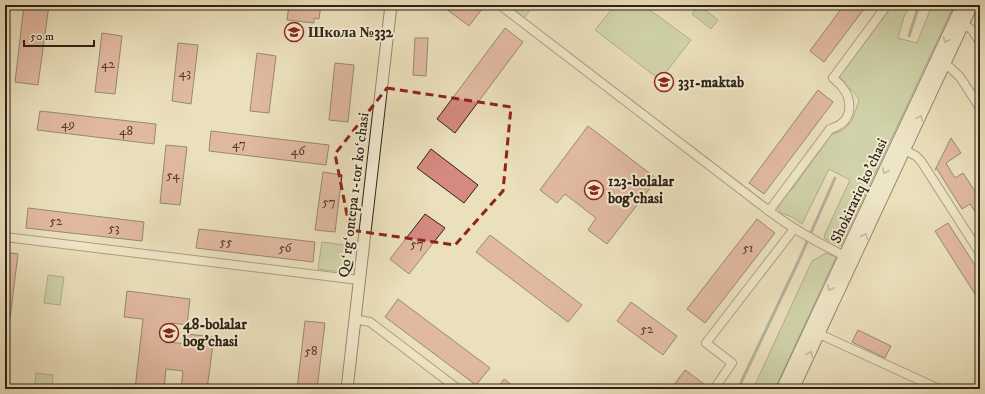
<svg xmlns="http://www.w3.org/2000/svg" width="985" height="394" font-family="'IM FELL DW Pica',serif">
<rect width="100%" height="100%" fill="#ebe0bc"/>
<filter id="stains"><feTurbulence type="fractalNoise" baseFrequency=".005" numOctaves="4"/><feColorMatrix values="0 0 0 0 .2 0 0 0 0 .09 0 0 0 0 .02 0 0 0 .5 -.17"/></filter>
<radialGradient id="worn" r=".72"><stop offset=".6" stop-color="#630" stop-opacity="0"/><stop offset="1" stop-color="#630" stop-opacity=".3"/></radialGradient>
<path fill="#b2c394" stroke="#707254" d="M 514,5 L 534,5 L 524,18 L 512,8 Z
M 615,5 L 643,5 L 691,40 L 660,80 L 595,30 Z
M 699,5 L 718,20 L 711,29 L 692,14 Z
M 892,5 L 910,5 L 904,17 L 898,38 L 917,43 L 932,5 L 954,5 L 841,246 L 825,239 L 824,236 L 850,180 L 829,169 L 802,224 L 792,217 L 781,213 L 778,208 L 781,200 L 793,188 L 831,135 L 843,130 L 852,121 L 859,100 C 855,91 846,87 839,80 L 840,73 Z
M 322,242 L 345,245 L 342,272 L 318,269 Z
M 826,253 L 836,257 L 775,389 L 753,389 L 812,261 Z
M 48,275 L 64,277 L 60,305 L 44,303 Z
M 36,373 L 53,375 L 52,389 L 34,389 Z"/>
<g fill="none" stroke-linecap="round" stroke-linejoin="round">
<path stroke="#717d79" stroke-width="3" d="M 909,36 L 919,5
M 738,389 L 799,260 L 835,178"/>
</g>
<path fill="#d58980" stroke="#2d2215" d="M 24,5 L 49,5 L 38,85 L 15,82 Z
M 289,5 L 321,5 L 319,19 L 314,18 L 314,23 L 287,20 Z
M 441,5 L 485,5 L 469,26 Z
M 844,5 L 867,5 L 824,62 L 810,51 Z
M 505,28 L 523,42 L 455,133 L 437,119 Z
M 102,33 L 122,36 L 115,94 L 95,92 Z
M 415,38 L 428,38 L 426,76 L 413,75 Z
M 178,43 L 198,45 L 191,104 L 172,101 Z
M 257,53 L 276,56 L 269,113 L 250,111 Z
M 335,63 L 354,65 L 348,122 L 329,120 Z
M 818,90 L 833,102 L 764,194 L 749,183 Z
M 40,111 L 156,124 L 154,144 L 37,130 Z
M 588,126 L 657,179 L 607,244 L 588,230 L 596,218 L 565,194 L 557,203 L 540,190 Z
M 211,131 L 329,145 L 326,165 L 209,151 Z
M 951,138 L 961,153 L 946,163 L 955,178 L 963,173 L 980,199 L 980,219 L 970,204 L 962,209 L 937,169 L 935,170 Z
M 166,145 L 187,147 L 180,205 L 160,203 Z
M 431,149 L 478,185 L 464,203 L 417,168 Z
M 323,172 L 342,175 L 335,232 L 315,230 Z
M 28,208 L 144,222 L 142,241 L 26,228 Z
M 425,214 L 445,228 L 409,274 L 390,259 Z
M 757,219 L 775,233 L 705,323 L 687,309 Z
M 948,223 L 980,273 L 980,302 L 935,231 Z
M 199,229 L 315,242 L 313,262 L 196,248 Z
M 490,235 L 582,305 L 568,322 L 476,252 Z
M 5,252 L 18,254 L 10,318 L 5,318 Z
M 127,291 L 190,299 L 187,325 L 172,323 L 170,342 L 186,344 L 187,334 L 214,337 L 207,389 L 181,389 L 183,371 L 166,369 L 164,389 L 135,389 L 143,319 L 124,317 Z
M 398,299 L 490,368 L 476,385 L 385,317 Z
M 631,302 L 677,336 L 663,355 L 617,321 Z
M 305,321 L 325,323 L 317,389 L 297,389 Z
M 858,330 L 891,346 L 885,358 L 852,342 Z
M 685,370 L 704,384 L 700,389 L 671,389 Z
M 504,379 L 517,389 L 497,389 Z"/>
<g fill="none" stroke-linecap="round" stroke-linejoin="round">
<defs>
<path id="street" d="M 500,5 L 769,211 C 793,229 818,243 845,256
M 960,21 L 972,30 L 980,42
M 945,63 L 960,77 L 980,108
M 901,148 L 916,156 L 921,161 L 980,253
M 769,211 L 830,129 C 834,128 838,126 841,124 C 853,115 851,97 842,87 C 840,83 836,81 833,78 L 887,5
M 5,237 L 359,280
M 354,319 L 370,322 L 458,389
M 815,332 L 939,389
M 714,389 L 732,363 L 706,343 L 794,229"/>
<path id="secondary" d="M 347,389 L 391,5
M 782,389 L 962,5
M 793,389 L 972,5"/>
</defs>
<use href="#street" stroke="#5c523f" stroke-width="10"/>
<use href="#secondary" stroke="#2d2215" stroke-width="13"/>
<use href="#street" stroke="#f2ebd3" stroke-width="8"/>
<use href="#secondary" stroke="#f2ebd3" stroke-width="11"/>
</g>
<defs><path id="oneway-chevron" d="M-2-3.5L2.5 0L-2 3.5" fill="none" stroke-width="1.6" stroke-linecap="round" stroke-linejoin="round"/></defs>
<g stroke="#99917e">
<use href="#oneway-chevron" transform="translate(946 40) rotate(115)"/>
<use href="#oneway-chevron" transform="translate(920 118) rotate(-65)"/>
<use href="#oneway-chevron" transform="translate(885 171) rotate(115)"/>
<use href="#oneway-chevron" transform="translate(865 236) rotate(-65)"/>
<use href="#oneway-chevron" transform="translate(830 288) rotate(115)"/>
<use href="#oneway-chevron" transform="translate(810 354) rotate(-65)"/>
</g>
<path d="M0 0H985V394H0ZM 387,88 L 511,107 L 503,191 L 455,245 L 350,230 L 335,154 Z" fill="#ebe0bc" fill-opacity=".55" fill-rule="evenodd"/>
<path fill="none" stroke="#8f2418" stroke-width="3" stroke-dasharray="8 5" stroke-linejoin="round" d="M 387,88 L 511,107 L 503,191 L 455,245 L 350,230 L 335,154 Z"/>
<defs>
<symbol id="school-ring" viewBox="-11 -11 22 22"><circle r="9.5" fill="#f2ebd3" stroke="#8f2418" stroke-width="1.5"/><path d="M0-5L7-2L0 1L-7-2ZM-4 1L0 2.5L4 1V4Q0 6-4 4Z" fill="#8f2418"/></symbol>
</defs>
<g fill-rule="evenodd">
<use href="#school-ring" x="283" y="21" width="22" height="22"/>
<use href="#school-ring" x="653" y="71" width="22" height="22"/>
<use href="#school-ring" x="583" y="179" width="22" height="22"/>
<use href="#school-ring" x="158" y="322" width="22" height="22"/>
</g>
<g text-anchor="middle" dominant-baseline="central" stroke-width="4" stroke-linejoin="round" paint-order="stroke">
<g font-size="13" fill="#573c30">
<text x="108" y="64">42</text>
<text x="185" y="73">43</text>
<text x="68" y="124">49</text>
<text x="126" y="131">48</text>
<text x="239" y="144">47</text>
<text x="298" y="151">46</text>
<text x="173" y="175">54</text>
<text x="329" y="202">57</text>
<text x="56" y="221">52</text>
<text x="114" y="228">53</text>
<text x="226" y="242">55</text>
<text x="417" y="244">57</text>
<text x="285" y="248">56</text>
<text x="748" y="248">51</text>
<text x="647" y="329">52</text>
<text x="311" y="351">58</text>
</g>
<g font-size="15" font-weight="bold" fill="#2d2215" stroke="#f2ebd3" text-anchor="start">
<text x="308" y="32">Школа №332</text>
<text x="678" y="82">331-maktab</text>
<text x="608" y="181">123-bolalar<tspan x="608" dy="17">bog'chasi</tspan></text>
<text x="183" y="324">48-bolalar<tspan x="183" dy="17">bog'chasi</tspan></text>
</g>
<g font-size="15" fill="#2d2215" stroke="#f2ebd3">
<text transform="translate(859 191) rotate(-65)">Shokirariq ko'chasi</text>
<text transform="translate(354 195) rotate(-83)">Qoʻrgʻontepa 1-tor koʻchasi</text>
</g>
</g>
<rect width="985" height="394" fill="none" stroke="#ebe0bc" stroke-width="20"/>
<rect x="6" y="6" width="973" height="382" fill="none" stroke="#2d2215" stroke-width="2"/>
<rect x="10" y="10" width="965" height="374" fill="none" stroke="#2d2215"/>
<path d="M24 40v6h70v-6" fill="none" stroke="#2d2215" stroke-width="2"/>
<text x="30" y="40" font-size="12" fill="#2d2215" stroke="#f2ebd3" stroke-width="3" paint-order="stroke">50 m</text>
<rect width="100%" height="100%" filter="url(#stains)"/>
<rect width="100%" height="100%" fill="url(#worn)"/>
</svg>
